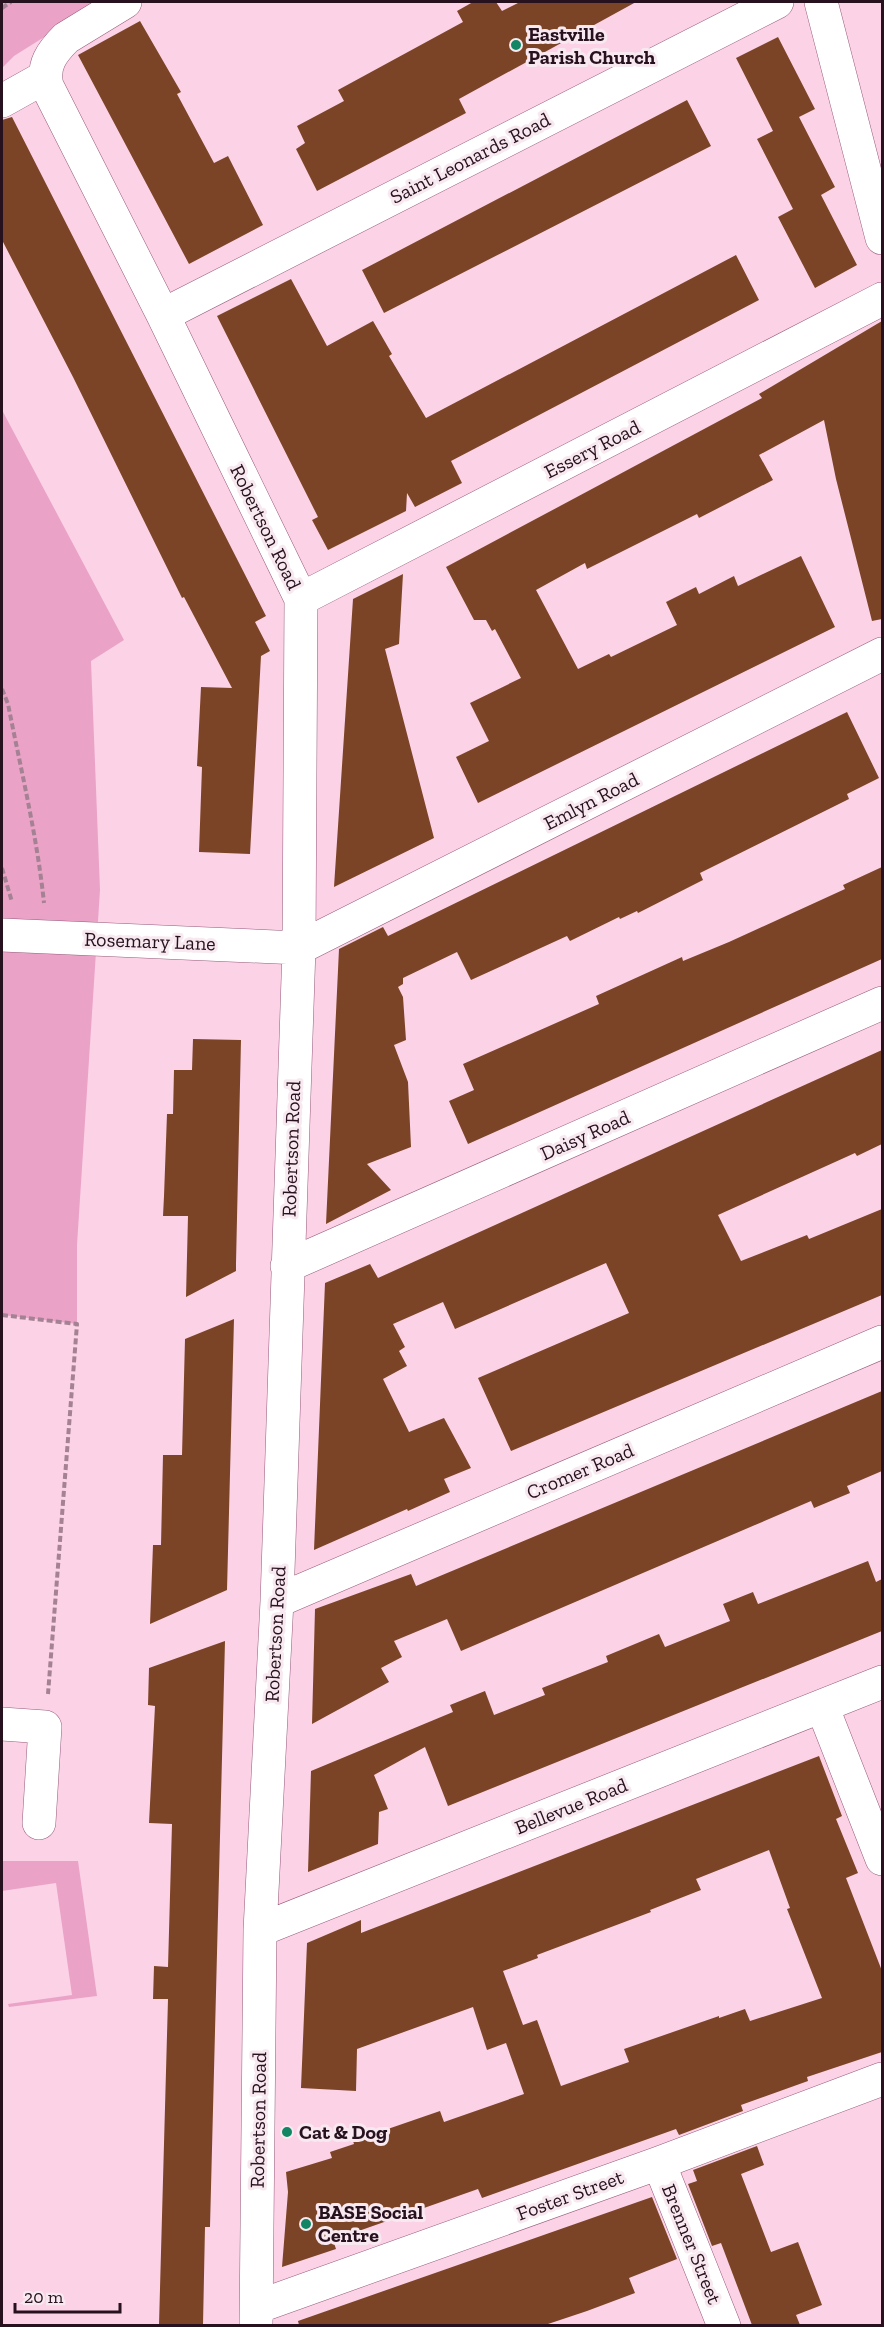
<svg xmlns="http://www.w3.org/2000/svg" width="884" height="2327" font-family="'Zilla Slab',serif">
<rect width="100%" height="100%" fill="#fcd2e7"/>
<path fill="#eaa3c7" d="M 2,2 L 100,2 L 14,56 L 2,68 Z
M 2,410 L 124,640 L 91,661 L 100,890 L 77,1245 L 77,1324 L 2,1315 Z
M 2,1861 L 78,1861 L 97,1996 L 9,2007 L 8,2004 L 72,1995 L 56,1883 L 2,1891 Z"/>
<path fill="#7c4426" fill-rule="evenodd" d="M 473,2 L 496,2 L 502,11 L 520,2 L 636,2 L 459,99 L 466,113 L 317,191 L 296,149 L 305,143 L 297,126 L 344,101 L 338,90 L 463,22 L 457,11 Z
M 140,21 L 181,92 L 177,94 L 214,163 L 228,156 L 263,225 L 189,264 L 78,55 Z
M 778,37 L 815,109 L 799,117 L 835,187 L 821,195 L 857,265 L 815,288 L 778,217 L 793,209 L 757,139 L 773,131 L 736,58 Z
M 687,100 L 711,146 L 384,313 L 362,270 Z
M 12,117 L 266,616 L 255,622 L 270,651 L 261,656 L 250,854 L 199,852 L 202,767 L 197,766 L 201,687 L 232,688 L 184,597 L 182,598 L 73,377 L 2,240 L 2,120 Z
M 736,255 L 759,300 L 451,461 L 462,483 L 415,507 L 407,493 L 406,511 L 328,550 L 312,520 L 318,517 L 217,316 L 291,279 L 327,346 L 373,321 L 392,354 L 389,356 L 426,418 Z
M 882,321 L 882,619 L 872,621 L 836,479 L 824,420 L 759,455 L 773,480 L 699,518 L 697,514 L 587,569 L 585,563 L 536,590 L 578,669 L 609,654 L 611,657 L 677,625 L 666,602 L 696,587 L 699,594 L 734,576 L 738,586 L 801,556 L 835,627 L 478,803 L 456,757 L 489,741 L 470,703 L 521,678 L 495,629 L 492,631 L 486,620 L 474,620 L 446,567 L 762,398 L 759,394 Z
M 403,574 L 399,644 L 385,649 L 434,838 L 334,887 L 353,599 Z
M 847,712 L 879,778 L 847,794 L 849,799 L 700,873 L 703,880 L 638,913 L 637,911 L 620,919 L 619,917 L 570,941 L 567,936 L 471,980 L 457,952 L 403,978 L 403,984 L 398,987 L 403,997 L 406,1040 L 394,1045 L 408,1082 L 411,1147 L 367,1164 L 391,1190 L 326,1224 L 339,949 L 383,927 L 388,936 Z
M 882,867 L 882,959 L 468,1144 L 449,1101 L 474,1090 L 463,1064 L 599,1004 L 596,996 L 682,957 L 683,961 L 729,942 L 845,889 L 843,885 Z
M 193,1039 L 241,1040 L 236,1263 L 236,1271 L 186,1297 L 188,1216 L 163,1216 L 164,1196 L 167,1114 L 173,1114 L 174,1070 L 192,1070 Z
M 882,1050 L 882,1144 L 857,1156 L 855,1153 L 718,1215 L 741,1261 L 807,1235 L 809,1239 L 882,1209 L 882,1295 L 511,1451 L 478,1378 L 629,1313 L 606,1263 L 455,1329 L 443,1302 L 393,1324 L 405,1347 L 399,1351 L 407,1366 L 383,1379 L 409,1432 L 444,1418 L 471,1468 L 444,1479 L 450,1492 L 408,1511 L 407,1509 L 314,1550 L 325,1283 L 370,1264 L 378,1278 Z
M 234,1319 L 227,1590 L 150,1624 L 153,1545 L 161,1545 L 163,1455 L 182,1455 L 185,1339 Z
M 882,1391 L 882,1471 L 847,1486 L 850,1493 L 814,1508 L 811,1501 L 461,1651 L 447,1619 L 394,1641 L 402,1657 L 381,1668 L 389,1682 L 312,1724 L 315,1609 L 411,1574 L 416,1586 Z
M 868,1561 L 876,1582 L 882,1579 L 882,1631 L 448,1806 L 425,1747 L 374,1775 L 388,1809 L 379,1812 L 378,1844 L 308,1872 L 311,1771 L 453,1712 L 450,1705 L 485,1691 L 494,1715 L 545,1695 L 542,1688 L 608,1662 L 606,1656 L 659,1634 L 665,1647 L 730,1621 L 723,1604 L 753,1592 L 758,1604 Z
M 225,1641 L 210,2227 L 205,2227 L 203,2325 L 159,2325 L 168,1999 L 153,1999 L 154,1966 L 168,1967 L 172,1824 L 149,1823 L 155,1706 L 148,1705 L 149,1668 Z
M 819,1756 L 842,1816 L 836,1819 L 858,1873 L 846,1878 L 882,1971 L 882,2052 L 807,2077 L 808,2081 L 741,2105 L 743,2111 L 679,2135 L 676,2129 L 482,2198 L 478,2189 L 333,2240 L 336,2249 L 282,2267 L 288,2192 L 286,2172 L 332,2158 L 330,2152 L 354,2144 L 353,2141 L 440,2111 L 444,2122 L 524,2094 L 506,2043 L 487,2050 L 473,2007 L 357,2049 L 356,2091 L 301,2088 L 307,1943 L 361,1920 L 361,1933 ZM 769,1850 L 790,1908 L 787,1909 L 822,1998 L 750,2021 L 745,2009 L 719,2018 L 719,2016 L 624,2049 L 629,2062 L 561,2086 L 537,2020 L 523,2025 L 503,1971 L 538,1958 L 537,1955 L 651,1912 L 650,1910 L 701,1890 L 696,1879 Z
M 757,2146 L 764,2165 L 741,2174 L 771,2252 L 798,2242 L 822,2305 L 796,2315 L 800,2325 L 752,2325 L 721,2243 L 712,2246 L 688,2184 L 697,2181 L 693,2170 Z
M 652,2197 L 677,2259 L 629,2278 L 635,2293 L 587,2311 L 545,2325 L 299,2325 L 298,2321 Z"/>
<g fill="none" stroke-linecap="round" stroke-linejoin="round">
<defs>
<path id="minor" d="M 125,2 L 66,38 C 52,52 42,65 47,86 L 163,315 L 301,599 L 299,948 L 277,1601 L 260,1930 L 256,2326
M 821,2 L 882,238
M 2,101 L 45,77
M 163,315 L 777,2
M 301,599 L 882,299
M 2,935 L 299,948 L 882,654
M 287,1266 L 882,1003
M 277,1601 L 882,1342
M 822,1706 L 882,1859
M 2,1724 L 45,1727 L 39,1823
M 260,1930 L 882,1682
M 659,2163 L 724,2326
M 257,2307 L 659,2163 L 882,2079"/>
</defs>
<use href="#minor" stroke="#965b7a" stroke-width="34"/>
<path stroke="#a48293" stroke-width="4" stroke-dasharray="6 3" stroke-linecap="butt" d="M 2,8 L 11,2
M 2,689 L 8,704 C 21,770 37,836 44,903
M 2,868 L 12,902
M 2,1315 L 77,1324 L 48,1694"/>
<use href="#minor" stroke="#fff" stroke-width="33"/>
</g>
<g fill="#118564" stroke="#f7e9ef" stroke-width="2">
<circle cx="516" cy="45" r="6"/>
<circle cx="287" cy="2132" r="6"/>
<circle cx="306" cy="2224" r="6"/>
</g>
<g text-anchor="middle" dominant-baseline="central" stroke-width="6" stroke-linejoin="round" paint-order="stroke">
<g font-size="20" font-weight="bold" fill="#28111e" stroke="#f7e9ef" text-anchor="start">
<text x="528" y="34">Eastville<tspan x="528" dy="23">Parish Church</tspan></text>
<text x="299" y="2132">Cat &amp; Dog</text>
<text x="318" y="2212">BASE Social<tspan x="318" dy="23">Centre</tspan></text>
</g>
<g font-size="20" fill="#28111e" stroke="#f7e9ef">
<text transform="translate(470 158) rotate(-27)">Saint Leonards Road</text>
<text transform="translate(592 449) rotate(-27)">Essery Road</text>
<text transform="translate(266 527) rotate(64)">Robertson Road</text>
<text transform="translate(591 801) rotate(-27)">Emlyn Road</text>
<text transform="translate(150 941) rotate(2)">Rosemary Lane</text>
<text transform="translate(585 1135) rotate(-24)">Daisy Road</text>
<text transform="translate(291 1149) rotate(-88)">Robertson Road</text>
<text transform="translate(580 1471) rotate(-23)">Cromer Road</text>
<text transform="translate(275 1634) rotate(-87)">Robertson Road</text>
<text transform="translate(571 1806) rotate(-22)">Bellevue Road</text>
<text transform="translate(258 2120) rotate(-89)">Robertson Road</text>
<text transform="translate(570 2195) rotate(-20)">Foster Street</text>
<text transform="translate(692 2244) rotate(68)">Brenner Street</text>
</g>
</g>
<rect width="884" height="2327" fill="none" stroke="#28111e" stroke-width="6"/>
<path d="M15 2303v9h105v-9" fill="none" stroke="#28111e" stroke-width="3"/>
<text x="24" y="2303" font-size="18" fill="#28111e" stroke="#f7e9ef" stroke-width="4.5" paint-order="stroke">20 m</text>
</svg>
